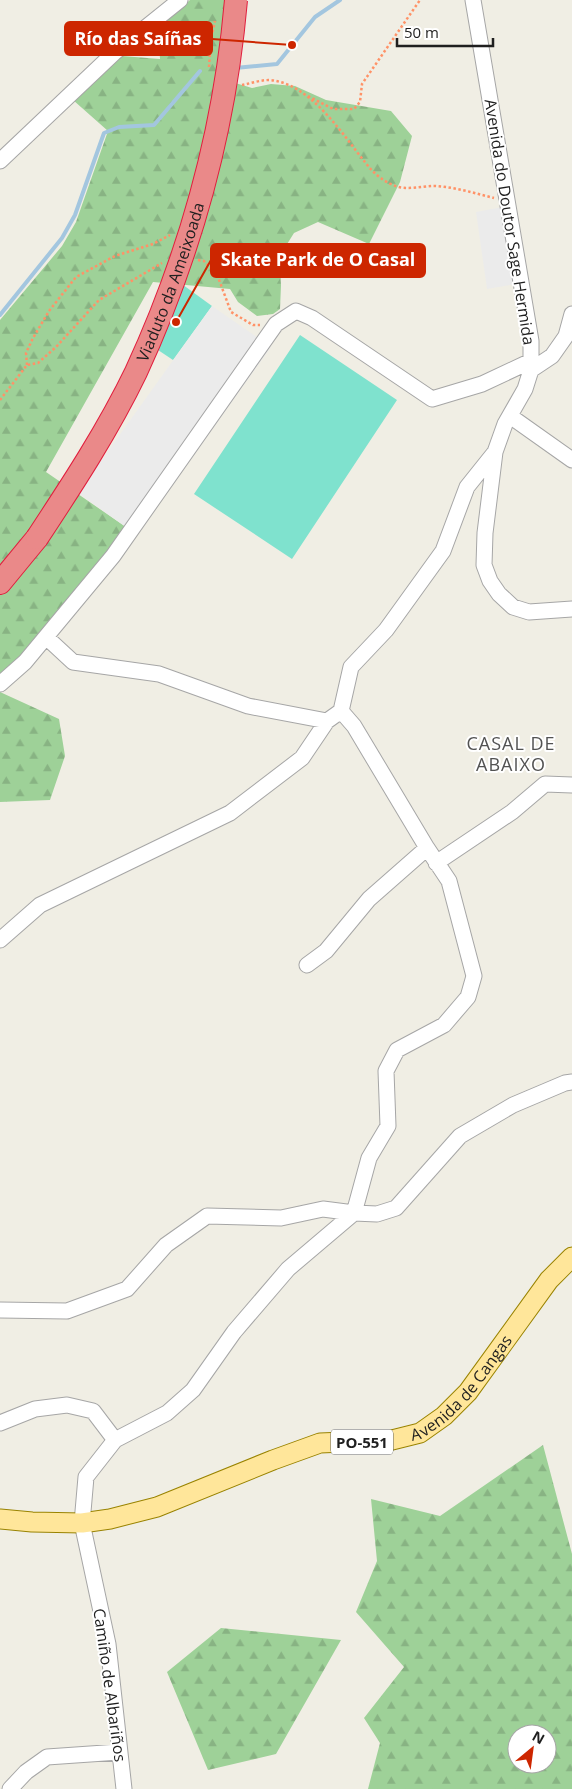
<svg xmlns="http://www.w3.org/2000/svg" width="572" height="1789" font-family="'Open Sans',sans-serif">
<defs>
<pattern id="forest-firs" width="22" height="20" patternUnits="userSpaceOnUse" patternTransform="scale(1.25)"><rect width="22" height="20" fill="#9ed198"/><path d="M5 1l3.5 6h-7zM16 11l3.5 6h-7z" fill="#88b383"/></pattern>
</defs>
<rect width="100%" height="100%" fill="#f0eee4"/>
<path fill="url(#forest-firs)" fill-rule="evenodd" d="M 190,0 L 232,0 L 222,79 L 252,88 L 271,84 L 295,86 L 326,100 L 391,111 L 412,136 L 400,182 L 369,244 L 318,222 L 294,233 L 279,257 L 281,285 L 280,309 L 273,314 L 257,316 L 238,302 L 230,289 L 153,282 L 46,472 L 126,527 L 106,558 L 21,658 L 0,676 L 0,320 L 62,246 L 76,222 L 108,131 L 73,100 L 122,56 L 160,59 L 158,29 Z
M 0,692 L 59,719 L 65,756 L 50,800 L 0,802 Z
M 543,1445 L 572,1554 L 572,1789 L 368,1789 L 380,1743 L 364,1718 L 404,1667 L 356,1612 L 377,1561 L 371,1499 L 440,1516 ZM 517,1734 L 547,1734 L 547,1764 L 517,1764 Z
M 221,1628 L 341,1640 L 276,1754 L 208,1770 L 167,1672 Z"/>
<path fill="#7fe2ce" d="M 179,282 L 212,306 L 173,360 L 140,338 Z
M 300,335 L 397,400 L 292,559 L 194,494 Z"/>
<path fill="#ebebeb" d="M 508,206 L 521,283 L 487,289 L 476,212 Z
M 212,306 L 271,347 L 137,535 L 78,493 Z"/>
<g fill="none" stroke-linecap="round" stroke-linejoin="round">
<path stroke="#a3c6df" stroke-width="4" d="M 235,68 L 277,64 L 315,17 L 340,0
M 0,315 L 62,238 L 75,215 L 104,133 L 119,127 L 154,125 L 200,71"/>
<defs>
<path id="minor" d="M 473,0 L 531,341 L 531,370 L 525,389 L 505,424 L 495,452 L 485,533 L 484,565 L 490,581 L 499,594 L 513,607 L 529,612 L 572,609
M 0,161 L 114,53 L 180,0
M 531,370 L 552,356 L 566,336 L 572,314
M 510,416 L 572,460
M 46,637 L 73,662 L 159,674 L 248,706 L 327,721
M 0,684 L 25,662 L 113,556 L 276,324 L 296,311 L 312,318 L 432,399 L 482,384 L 531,361
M 436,863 L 512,812 L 545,784 L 572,785
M 0,940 L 40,905 L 230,813 L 302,758 L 327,721 L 341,711 L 351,667 L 386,630 L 443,551 L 467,487 L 495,452
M 307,965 L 326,951 L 369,899 L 427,848
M 0,1310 L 67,1311 L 127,1289 L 166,1245 L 207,1216 L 281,1218 L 323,1209 L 354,1213 L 369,1158 L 388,1126 L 386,1071 L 397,1050 L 444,1025 L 468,997 L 474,976 L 449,881 L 427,848 L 354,726 L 341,711
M 0,1423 L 35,1409 L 67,1405 L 93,1411 L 115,1440
M 10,1789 L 26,1772 L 47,1757 L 119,1752
M 124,1789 L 108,1644 L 82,1523 L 86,1477 L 115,1440 L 167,1413 L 193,1390 L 234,1332 L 288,1269 L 354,1213 L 377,1214 L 396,1208 L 460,1136 L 513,1105 L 565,1083 L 572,1082"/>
<g id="major">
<path id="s1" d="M 0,1519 L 32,1522 L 82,1523 L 110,1519 L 157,1507 L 273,1460 L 320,1443 L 392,1440 L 420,1433 L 444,1416 L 468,1392 L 549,1280 L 572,1257"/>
</g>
<path id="highway" d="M 0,583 L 37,538"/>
</defs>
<use href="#minor" stroke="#a6a6a6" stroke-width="17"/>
<use href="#major" stroke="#998300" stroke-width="21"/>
<use href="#highway" stroke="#e11e3d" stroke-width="24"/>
<path stroke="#ff9267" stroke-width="2.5" stroke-dasharray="2.5 2.5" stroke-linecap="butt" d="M 209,67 L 211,39 L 215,21
M 242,85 C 253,83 265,78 276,81 C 309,87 338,127 357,152 C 369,167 375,177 393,185 C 405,191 421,186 434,186 C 455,187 474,193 494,198
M 308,96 L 333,109 L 354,109 L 360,102 L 362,84 L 420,0
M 198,260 L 204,261 L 218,277 L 231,312 L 253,325 L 260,325
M 27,365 L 26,353 L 33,338 L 49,311 L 76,277 L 115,256 L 153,244 L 170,235
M 0,400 L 27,365 L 38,363 L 56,347 L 99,300 L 162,263"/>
<use href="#minor" stroke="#fff" stroke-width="15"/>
<use href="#major" stroke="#ffe69a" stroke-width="19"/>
<use href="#highway" stroke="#ea8989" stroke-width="22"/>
<defs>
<g id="highway-bridge">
<path id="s2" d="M 37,538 C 72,485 108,430 136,372 C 190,255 225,128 236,0"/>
</g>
</defs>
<use href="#highway-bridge" stroke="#e11e3d" stroke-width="24" stroke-linecap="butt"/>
<use href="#highway-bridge" stroke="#ea8989" stroke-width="22"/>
</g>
<g text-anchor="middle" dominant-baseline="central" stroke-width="4" stroke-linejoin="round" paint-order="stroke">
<rect fill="#fff" stroke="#626262" stroke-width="1" x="331" y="1429.5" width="62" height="25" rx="4"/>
<g font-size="15" font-weight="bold" fill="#1f1f1f">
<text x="362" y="1442">PO-551</text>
</g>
<g font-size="16" fill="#1f1f1f" stroke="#fff">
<text transform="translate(510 222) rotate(81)">Avenida do Doutor Sage Hermida</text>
<text stroke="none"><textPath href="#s2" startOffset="290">Viaduto da Ameixoada</textPath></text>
<text stroke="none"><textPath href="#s1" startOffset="496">Avenida de Cangas</textPath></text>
<text transform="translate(110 1685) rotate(82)">Camiño de Albariños</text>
</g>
<g font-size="18" letter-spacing="1" fill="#525252" stroke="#fff">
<text x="511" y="743">CASAL DE<tspan x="511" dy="21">ABAIXO</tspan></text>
</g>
</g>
<path fill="none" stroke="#cd2600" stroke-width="2" d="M292 45L212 39M176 322L211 260"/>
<g fill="#cd2600" stroke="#fff" stroke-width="2">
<circle cx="292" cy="45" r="5"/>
<circle cx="176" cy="322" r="5"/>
</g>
<g fill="#cd2600" stroke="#cd2600" stroke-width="2">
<rect x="65" y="22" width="147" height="33" rx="5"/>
<rect x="211" y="244" width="214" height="33" rx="5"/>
</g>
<g font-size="18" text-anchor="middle" font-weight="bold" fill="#fff">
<text x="138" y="45">Río das Saíñas</text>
<text x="318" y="266">Skate Park de O Casal</text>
</g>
<g transform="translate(532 1749) rotate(29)"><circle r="24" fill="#ffffff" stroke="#a5a5a5"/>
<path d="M0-4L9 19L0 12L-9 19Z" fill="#cd2600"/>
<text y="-8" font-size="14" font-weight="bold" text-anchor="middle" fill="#1f1f1f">N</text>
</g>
<path d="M397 38v8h96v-8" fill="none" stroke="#1f1f1f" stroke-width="2.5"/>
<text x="404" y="38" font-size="15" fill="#1f1f1f" stroke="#ffffff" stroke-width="4" paint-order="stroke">50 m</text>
</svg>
